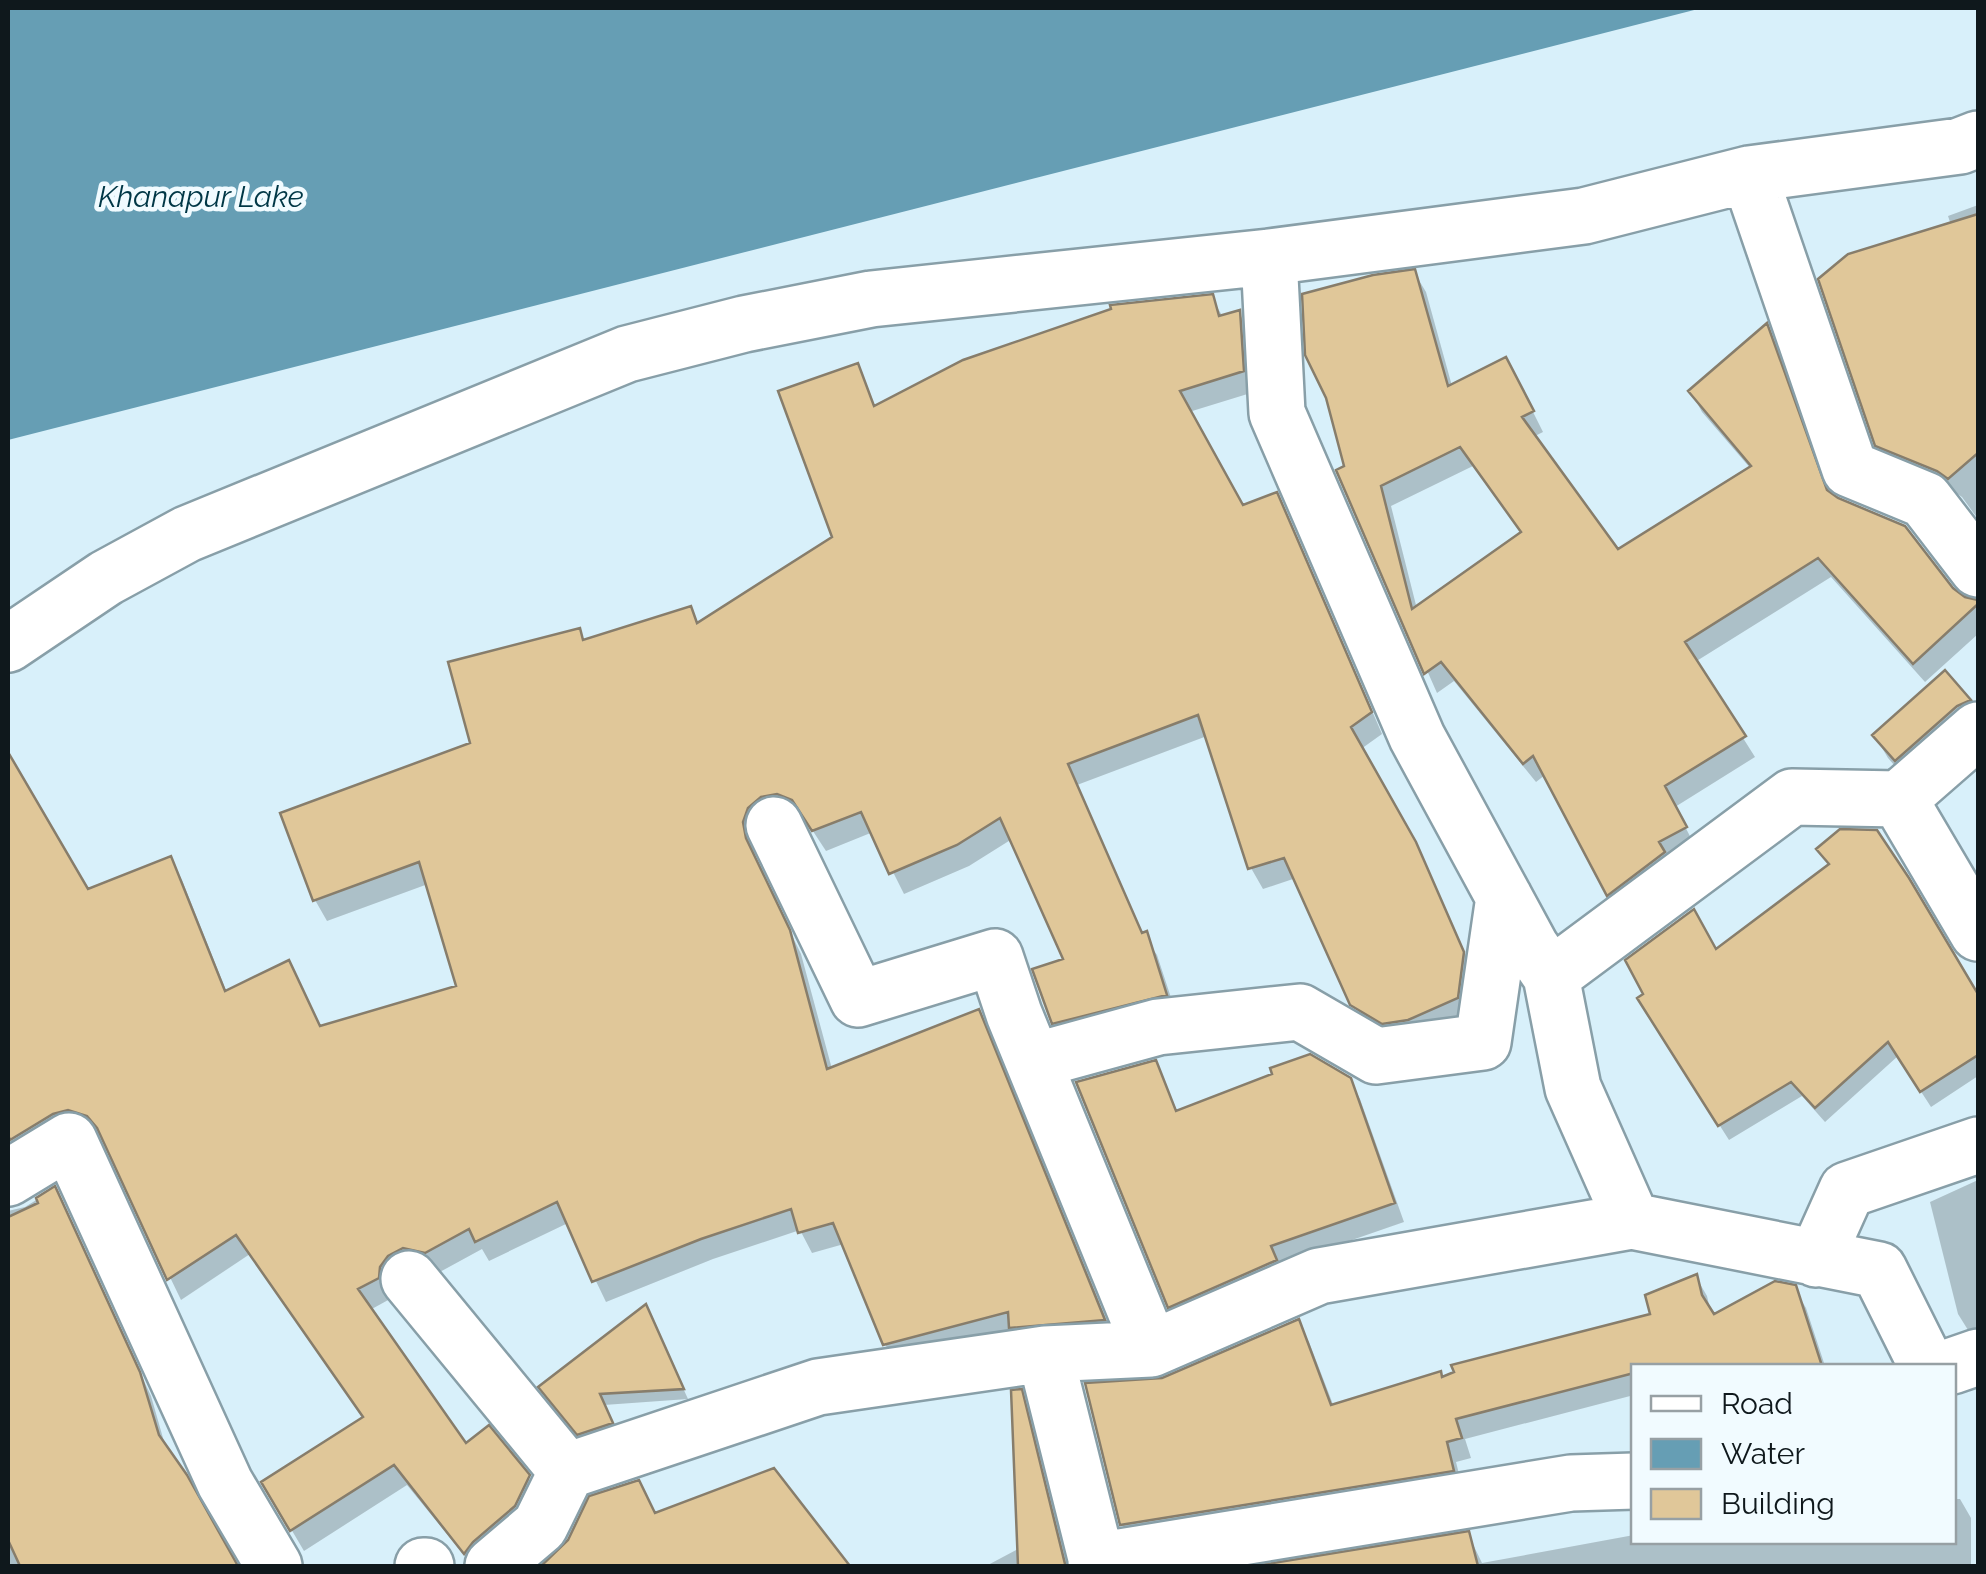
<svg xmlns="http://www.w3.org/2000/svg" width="1986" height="1574" font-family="Raleway,sans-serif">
<rect width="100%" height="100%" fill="#d8f0fa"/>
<path fill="#669eb4" d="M 8,8 L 1702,8 L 8,440 Z"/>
<path fill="#0003" fill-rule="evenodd" d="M 1978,205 L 1978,519 L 1962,497 L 1949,488 L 1888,462 L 1877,444 L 1951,225 L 1948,216 Z
M 1414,272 L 1426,292 L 1452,386 L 1517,380 L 1543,432 L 1533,437 L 1617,553 L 1751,469 L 1702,412 L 1691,392 L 1766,327 L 1777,346 L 1831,496 L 1966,601 L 1978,601 L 1978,634 L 1925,682 L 1831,577 L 1695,662 L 1755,757 L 1675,807 L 1696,848 L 1620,914 L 1545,775 L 1536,782 L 1454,681 L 1437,693 L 1339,471 L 1347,468 ZM 1473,466 L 1523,534 L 1417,609 L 1391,506 Z
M 1211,297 L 1223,317 L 1239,313 L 1251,334 L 1254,392 L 1189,412 L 1243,508 L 1276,495 L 1288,516 L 1382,734 L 1361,749 L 1426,866 L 1475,975 L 1469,1019 L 1420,1041 L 1365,1026 L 1296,878 L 1263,889 L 1251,868 L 1207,736 L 1077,785 L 1143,935 L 1157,955 L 1177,1016 L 1066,1044 L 1054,1023 L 1067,960 L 1012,839 L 969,866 L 904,894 L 873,832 L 826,851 L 805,819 L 789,814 L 754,844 L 756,861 L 801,954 L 832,1069 L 978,1012 L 990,1033 L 1115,1340 L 897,1365 L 885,1344 L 844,1244 L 812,1253 L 800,1230 L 713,1259 L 606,1302 L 568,1223 L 489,1261 L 482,1249 L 438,1273 L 391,1289 L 390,1299 L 370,1310 L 466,1446 L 528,1477 L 540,1498 L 473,1566 L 407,1485 L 304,1551 L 264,1483 L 365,1419 L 250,1254 L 181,1300 L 102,1136 L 84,1130 L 8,1170 L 8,757 L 87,892 L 170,859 L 182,880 L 227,993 L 321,1028 L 459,988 L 428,884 L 327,921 L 315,900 L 473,744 L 579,631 L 585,642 L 690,609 L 699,624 L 835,538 L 857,366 L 876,408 Z
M 1944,674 L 1969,701 L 1978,717 L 1909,782 L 1888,758 L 1875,736 Z
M 1875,832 L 1978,998 L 1978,1076 L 1931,1107 L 1898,1056 L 1825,1122 L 1802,1096 L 1729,1140 L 1649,1015 L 1715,953 L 1830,867 L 1819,849 Z
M 1155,1063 L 1178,1113 L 1275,1075 L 1349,1079 L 1360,1099 L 1404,1222 L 1280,1265 L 1181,1325 L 1170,1306 Z
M 1978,1180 L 1978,1328 L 1968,1330 L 1958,1314 L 1930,1202 Z
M 54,1189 L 151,1396 L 167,1452 L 185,1476 L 236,1566 L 8,1566 L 8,1211 L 25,1207 Z
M 1696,1277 L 1707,1296 L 1712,1318 L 1794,1288 L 1806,1308 L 1825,1366 L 1634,1366 L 1634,1395 L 1465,1439 L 1471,1458 L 1456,1462 L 1463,1490 L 1134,1544 L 1122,1524 L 1162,1381 L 1298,1322 L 1309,1342 L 1334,1407 L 1442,1379 L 1653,1316 Z
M 651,1318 L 688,1399 L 604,1405 L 617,1434 L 586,1444 L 548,1398 Z
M 1020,1392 L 1032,1412 L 1070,1566 L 986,1566 L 1020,1548 Z
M 773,1471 L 847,1566 L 544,1566 L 563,1551 Z
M 1954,1499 L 1960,1499 L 1971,1518 L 1971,1566 L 1271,1566 L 1468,1534 L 1482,1563 L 1634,1535 L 1634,1542 L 1954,1542 Z"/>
<path fill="#e0c799" stroke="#877d6b" stroke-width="2.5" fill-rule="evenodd" d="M 1978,214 L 1978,453 L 1948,479 L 1937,471 L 1875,446 L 1818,279 L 1848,254 Z
M 1415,269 L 1448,386 L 1506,357 L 1534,411 L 1522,417 L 1618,549 L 1751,466 L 1688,391 L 1767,323 L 1827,490 L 1838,498 L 1905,526 L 1953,588 L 1965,597 L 1978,600 L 1978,604 L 1913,664 L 1818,558 L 1685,642 L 1746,736 L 1665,786 L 1687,827 L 1659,842 L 1665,852 L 1607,896 L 1533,756 L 1523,764 L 1441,662 L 1424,674 L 1336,470 L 1344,466 L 1326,398 L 1305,355 L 1302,294 L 1373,275 ZM 1460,447 L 1521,532 L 1412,609 L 1381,486 Z
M 1213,294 L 1219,316 L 1240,310 L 1244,371 L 1180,391 L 1243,505 L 1277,492 L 1372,712 L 1351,727 L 1416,842 L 1464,952 L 1458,998 L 1408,1020 L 1382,1024 L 1350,1005 L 1284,858 L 1248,869 L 1198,715 L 1068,764 L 1142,933 L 1147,931 L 1167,995 L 1052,1024 L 1032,969 L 1063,959 L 1000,818 L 957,845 L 889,874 L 861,812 L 812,831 L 792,800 L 777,794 L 761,797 L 748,808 L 743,822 L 746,838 L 790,930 L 827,1069 L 979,1009 L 1105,1320 L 1009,1328 L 1008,1312 L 883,1345 L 833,1223 L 798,1233 L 791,1209 L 701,1239 L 592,1282 L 557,1202 L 475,1242 L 469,1229 L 425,1253 L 403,1248 L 388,1256 L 380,1267 L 379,1278 L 358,1289 L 466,1443 L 489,1425 L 530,1475 L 515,1506 L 473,1542 L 464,1554 L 394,1465 L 290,1531 L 261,1482 L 363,1417 L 236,1235 L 167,1280 L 97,1128 L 87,1116 L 68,1110 L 53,1114 L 10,1140 L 8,1135 L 8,752 L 88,889 L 171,856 L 225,991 L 289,960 L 320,1026 L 456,986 L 419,862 L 313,901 L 280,813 L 470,743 L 448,662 L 580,628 L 583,640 L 691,606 L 697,623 L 832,537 L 778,391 L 858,363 L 874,406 L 963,360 L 1111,309 L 1110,305 Z
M 1945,670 L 1971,700 L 1957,706 L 1895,761 L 1872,735 Z
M 1840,829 L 1877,830 L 1909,878 L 1978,994 L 1978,1055 L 1920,1092 L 1888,1042 L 1815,1108 L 1791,1082 L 1718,1126 L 1637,998 L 1643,994 L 1625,960 L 1694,909 L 1716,949 L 1829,864 L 1816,849 Z
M 1310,1054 L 1351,1078 L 1395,1203 L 1271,1246 L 1277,1260 L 1168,1308 L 1076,1082 L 1156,1060 L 1176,1111 L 1272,1074 L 1270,1068 Z
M 55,1186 L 140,1372 L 159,1435 L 187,1475 L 238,1566 L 20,1566 L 8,1540 L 8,1217 L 38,1203 L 36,1198 Z
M 1697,1274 L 1702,1295 L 1714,1314 L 1775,1281 L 1796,1285 L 1822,1366 L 1634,1366 L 1634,1373 L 1456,1419 L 1462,1438 L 1447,1442 L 1454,1471 L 1120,1525 L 1085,1383 L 1162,1378 L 1299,1319 L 1331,1405 L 1441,1371 L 1442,1377 L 1454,1372 L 1451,1365 L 1650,1314 L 1645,1295 Z
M 646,1304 L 684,1389 L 600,1394 L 613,1423 L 577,1435 L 538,1387 Z
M 1022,1389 L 1065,1564 L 1065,1566 L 1018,1566 L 1011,1390 Z
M 774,1468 L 850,1566 L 541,1566 L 568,1540 L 589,1496 L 639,1480 L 655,1513 Z
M 1469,1531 L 1478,1566 L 1255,1566 Z"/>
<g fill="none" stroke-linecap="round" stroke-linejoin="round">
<defs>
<path id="minor" d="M 1749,174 L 1850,469 L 1925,500 L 1978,569
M 8,644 L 106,578 L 187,534 L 627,354 L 744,324 L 871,299 L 1269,257
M 1978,730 L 1899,799 L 1978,933
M 774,825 L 858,999 L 995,957 L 1014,1014 L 1151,1349
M 1551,976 L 1792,797 L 1899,799
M 1034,1061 L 1158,1027 L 1300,1012 L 1376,1056 L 1483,1042 L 1504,897
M 8,1178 L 69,1141 L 225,1483 L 274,1566
M 1816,1259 L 1847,1190 L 1978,1145
M 409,1279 L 567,1471 L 818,1387 L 1045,1354
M 1927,1366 L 1879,1270 L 1632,1221 L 1573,1088 L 1551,976 L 1531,947 L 1417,737 L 1277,413 L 1269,257 L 1584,216 L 1749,174 L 1960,146 L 1978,139
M 1952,1366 L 1978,1357
M 1096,1561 L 1571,1483 L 1634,1481
M 423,1566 L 426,1566
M 493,1566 L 540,1526 L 567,1471
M 1098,1566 L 1045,1354 L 1151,1349 L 1319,1276 L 1632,1221"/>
</defs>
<use href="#minor" stroke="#889fa8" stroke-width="60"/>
<use href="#minor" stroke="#fff" stroke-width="55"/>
</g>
<g text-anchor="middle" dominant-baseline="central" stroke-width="9" stroke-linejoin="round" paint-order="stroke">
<g font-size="30" font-style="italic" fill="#003746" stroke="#f1fbff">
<text x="201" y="196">Khanapur Lake</text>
</g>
</g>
<rect width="1986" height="1574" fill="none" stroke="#0f181c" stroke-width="20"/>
<rect x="1631" y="1364" width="325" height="180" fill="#f1fbff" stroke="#97a0a4" stroke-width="2.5"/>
<rect x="1651" y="1396" width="50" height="15" fill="#ffffff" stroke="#97a0a4" stroke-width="2.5"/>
<text x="1721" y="1414" font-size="30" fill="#0f181c">Road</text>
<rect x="1651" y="1439" width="50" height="30" fill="#669eb4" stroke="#97a0a4" stroke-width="2.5"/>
<text x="1721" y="1464" font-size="30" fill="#0f181c">Water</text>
<rect x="1651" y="1489" width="50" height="30" fill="#e0c799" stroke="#97a0a4" stroke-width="2.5"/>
<text x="1721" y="1514" font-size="30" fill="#0f181c">Building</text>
</svg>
